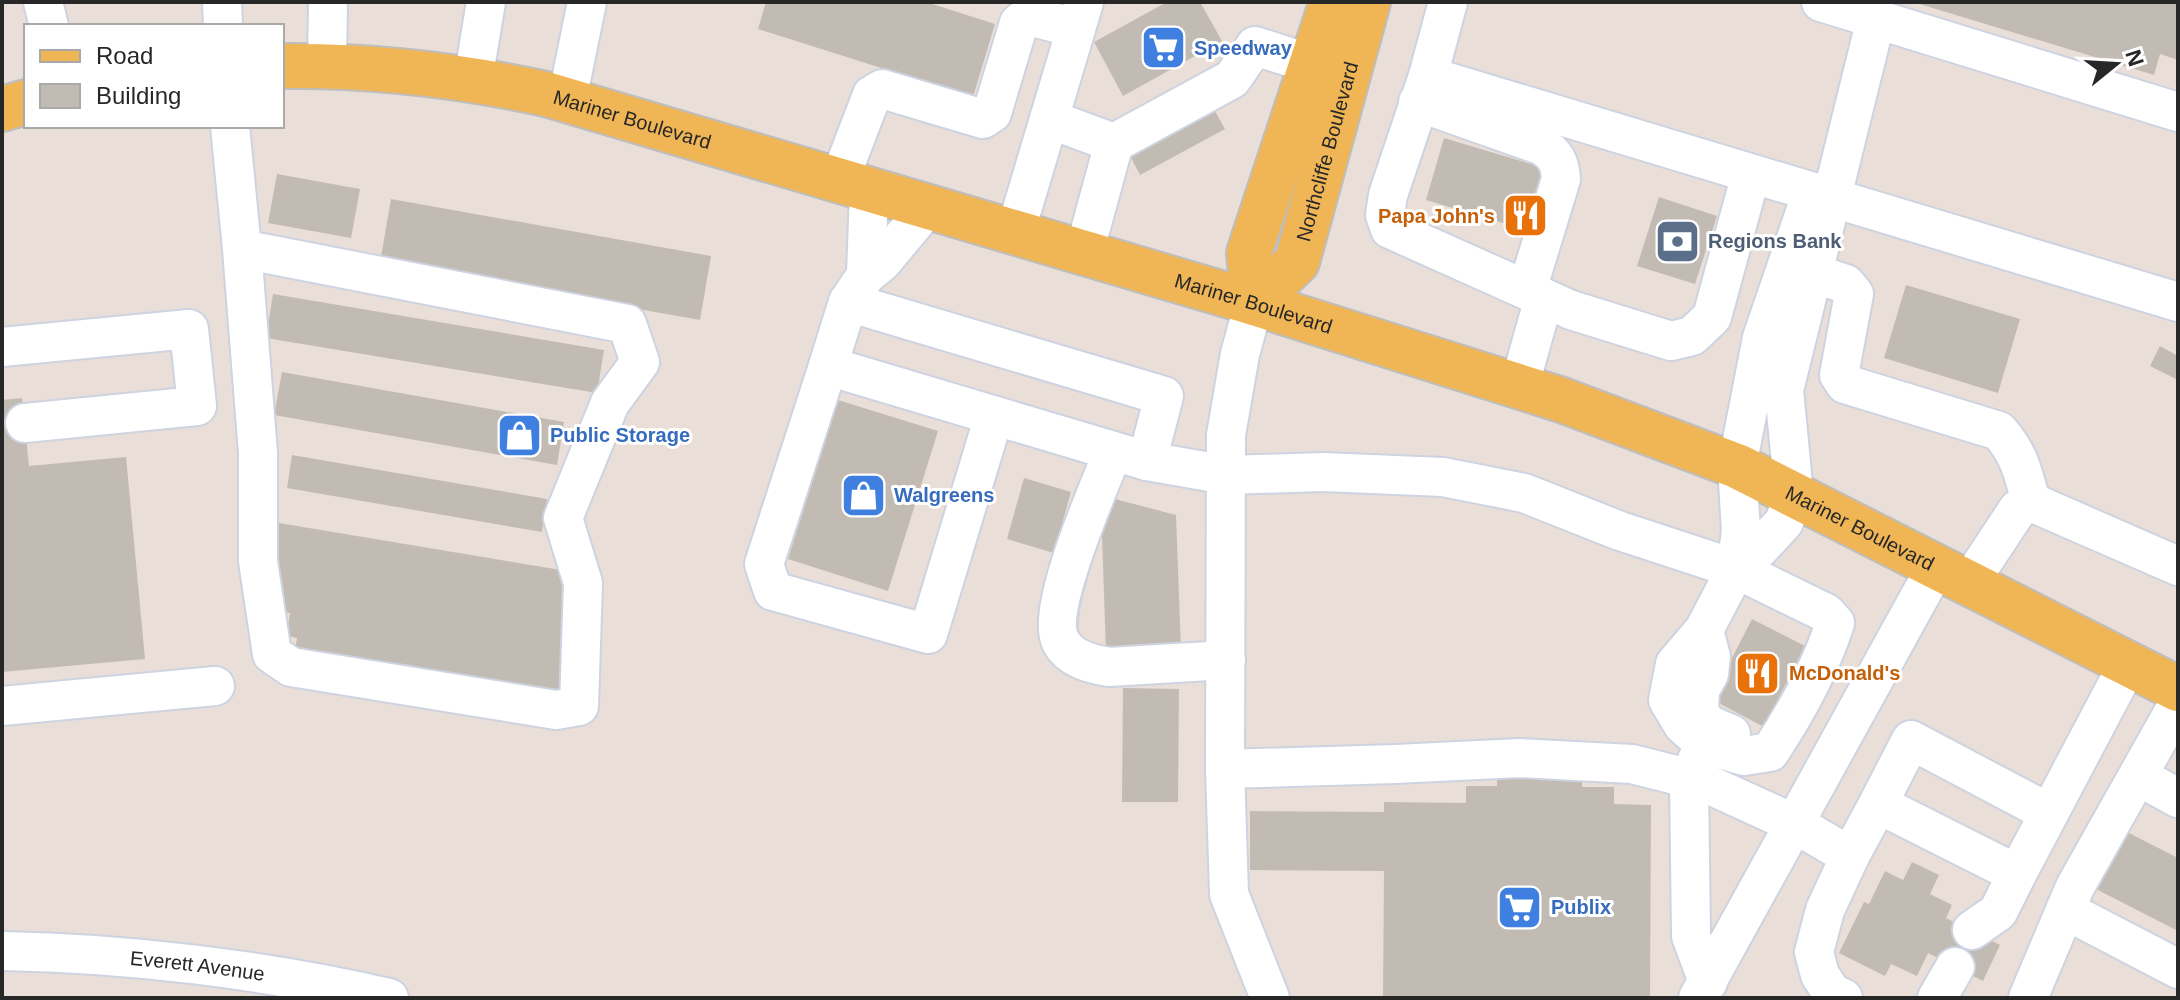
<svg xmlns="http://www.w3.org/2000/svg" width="2180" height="1000" font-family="Helvetica,sans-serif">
<rect width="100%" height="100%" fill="#eadfd8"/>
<path fill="#c2bbb4" d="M 766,2 L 926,2 L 995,24 L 973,97 L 758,29 Z
M 1167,2 L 1200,2 L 1222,41 L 1123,96 L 1094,42 Z
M 1913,2 L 2178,2 L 2178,60 L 2160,54 L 2154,75 Z
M 1211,104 L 1225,129 L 1140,175 L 1127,150 Z
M 1444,138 L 1554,171 L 1536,233 L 1426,200 Z
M 277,174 L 360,189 L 351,238 L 268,223 Z
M 1659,197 L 1717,216 L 1695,284 L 1637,266 Z
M 391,199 L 711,256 L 700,320 L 380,263 Z
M 1906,285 L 2020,319 L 1998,393 L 1884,358 Z
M 273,294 L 604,350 L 597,393 L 266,338 Z
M 2160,346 L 2178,356 L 2178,380 L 2150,366 Z
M 282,372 L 564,422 L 557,465 L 274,415 Z
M 22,398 L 29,466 L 126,457 L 145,659 L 2,672 L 2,400 Z
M 838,400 L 938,431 L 888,591 L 788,559 Z
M 292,455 L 547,499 L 542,532 L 287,488 Z
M 1024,478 L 1071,492 L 1054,553 L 1007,539 Z
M 1115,499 L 1176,515 L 1181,650 L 1106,652 L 1102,535 Z
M 273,522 L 573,572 L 562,700 L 294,656 L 297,638 L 286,636 L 290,613 L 274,611 Z
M 1752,619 L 1805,646 L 1764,727 L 1711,699 Z
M 1123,688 L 1179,689 L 1178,802 L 1122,802 Z
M 1497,778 L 1582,779 L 1582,787 L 1614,787 L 1614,804 L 1651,805 L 1650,998 L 1383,998 L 1384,871 L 1250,870 L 1250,811 L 1384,812 L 1384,802 L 1466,803 L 1466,786 L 1497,786 Z
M 2123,830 L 2178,858 L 2178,931 L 2094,888 Z
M 1912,862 L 1939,875 L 1930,894 L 1952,905 L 1946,918 L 2000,945 L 1983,981 L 1928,953 L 1917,976 L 1891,964 L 1885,976 L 1839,953 L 1864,902 L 1869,904 L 1885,871 L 1903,880 Z"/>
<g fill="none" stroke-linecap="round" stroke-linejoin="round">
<defs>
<g id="minor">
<path d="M 43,2 L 49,26"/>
<path d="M 222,2 L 223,26"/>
<path d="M 1448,2 L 1428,76 L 2178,302"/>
<path d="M 1821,2 L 2178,112"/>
<path d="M 327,66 L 328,2"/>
<path d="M 1428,76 L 1388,195 L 1385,215 L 1390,229 L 1571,310 L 1671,341 L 1692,336 L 1712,317 L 1751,174"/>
<path d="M 473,80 L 486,2"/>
<path d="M 567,100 L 587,2"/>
<path d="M 1418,102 L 1540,145 C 1555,153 1560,162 1561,179 L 1527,290"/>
<path d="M 1049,119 L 1114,143 L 1232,79 L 1255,46 L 1311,64"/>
<path d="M 230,126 L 242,249 L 258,453 L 258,561 L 272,654 L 291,667 L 556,710 L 579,706 L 583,583 L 563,518 L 610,403 L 640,362 L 627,324 L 242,249"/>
<path d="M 839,181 L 872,95 L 882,89 L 983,119 L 992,113 L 1019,23 L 1028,16 L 1076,28"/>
<path d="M 1812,192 L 1762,338 L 1737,466 L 1741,531 L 1736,569 L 1759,549 L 1784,522 L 1794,494 L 1784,390 L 1876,19"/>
<path d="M 928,207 L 882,262 L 866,275 L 848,302 L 1164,396 L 1147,461 L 1227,475 L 1323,472 L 1443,477 L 1524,493 L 1620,531 L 1736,569 L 1826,613 L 1835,623 C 1820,670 1797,711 1770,752 L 1744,756 L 1704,744 L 1683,725 L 1668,700 L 1675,664 L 1704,630 L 1736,569"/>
<path d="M 1015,233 L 1084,2"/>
<path d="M 1084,253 L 1114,143"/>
<path d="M 1791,266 L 1846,284 L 1854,294 L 1839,375 L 1845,384 L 1999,431 C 2020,455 2023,473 2031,502"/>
<path d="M 866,275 L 869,190"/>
<path d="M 848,302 L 828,366 L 1147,461"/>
<path d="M 1254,303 L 1240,354 L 1226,435 L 1225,769 L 1229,894 L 1270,998"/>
<path d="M 2,347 L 189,329 L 197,406 L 25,423"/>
<path d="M 828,366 L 764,564 L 773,591 L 928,634 L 994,416"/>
<path d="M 1519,387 L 1544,298"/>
<path d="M 1113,452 C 1099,487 1044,611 1061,642 C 1070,659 1091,664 1109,667 L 1226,660"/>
<path d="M 1969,583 L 2018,509 L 2031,502 L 2178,566"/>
<path d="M 1704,630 L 1711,657 L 1709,674 L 1700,690 L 1699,711 L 1707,724 L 1731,734"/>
<path d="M 2,706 L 215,686"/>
<path d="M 1698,758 L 1689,779 L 1691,936 L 1708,982"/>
<path d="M 1225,769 L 1395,764 L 1520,758 L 1632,764 L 1703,782 L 1795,824 L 1850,856 L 1878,804 L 2017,874 L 2128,664"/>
<path d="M 2138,776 L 2178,798"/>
<path d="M 1878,804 L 1911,740 L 2049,813"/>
<path d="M 2065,910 L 2178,969"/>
<path d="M 1972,930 L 1998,912 L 2017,874"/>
<path id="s1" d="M 2,951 C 128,953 267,970 389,998"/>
<path d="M 1698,998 L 1936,567"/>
<path d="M 1843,998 L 1832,993 L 1820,975 L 1814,952 L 1825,910 L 1850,856"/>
<path d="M 1937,998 L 1955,967"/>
<path d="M 2028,998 L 2075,887 L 2178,704"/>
</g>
<g id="major">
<path id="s2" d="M 282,66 C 371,65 459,75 546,94 L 1254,303 L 1562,400 L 1737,466 L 2178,689"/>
<path d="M 2,109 L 26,102"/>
<path id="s3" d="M 1254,303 L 1297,262 L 1368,2"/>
<path d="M 1254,303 L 1249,253 L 1332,2"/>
</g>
</defs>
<use href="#minor" stroke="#cdd3e0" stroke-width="42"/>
<use href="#major" stroke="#bebebe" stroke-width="48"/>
<use href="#minor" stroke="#fff" stroke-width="38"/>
<use href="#major" stroke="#f0b656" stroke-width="44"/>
</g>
<defs>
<symbol id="supermarket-square" viewBox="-11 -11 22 22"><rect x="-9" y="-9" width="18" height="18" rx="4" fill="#3f7fe0" stroke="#fff"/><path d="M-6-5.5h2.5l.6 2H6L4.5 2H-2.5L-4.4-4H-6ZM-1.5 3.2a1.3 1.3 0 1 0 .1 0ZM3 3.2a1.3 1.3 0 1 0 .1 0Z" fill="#fff"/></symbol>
<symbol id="restaurant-square" viewBox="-11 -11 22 22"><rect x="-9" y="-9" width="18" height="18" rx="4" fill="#e8710a" stroke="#fff"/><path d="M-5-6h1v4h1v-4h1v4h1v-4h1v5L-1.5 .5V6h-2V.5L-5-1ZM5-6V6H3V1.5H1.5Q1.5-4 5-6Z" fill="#fff"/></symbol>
<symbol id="bank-square" viewBox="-11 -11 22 22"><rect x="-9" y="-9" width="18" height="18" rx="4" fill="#5c6f8a" stroke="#fff"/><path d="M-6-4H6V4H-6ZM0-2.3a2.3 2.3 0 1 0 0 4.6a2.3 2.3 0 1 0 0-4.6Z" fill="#fff"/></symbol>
<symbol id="shop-square" viewBox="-11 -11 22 22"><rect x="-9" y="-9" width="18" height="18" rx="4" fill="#3f7fe0" stroke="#fff"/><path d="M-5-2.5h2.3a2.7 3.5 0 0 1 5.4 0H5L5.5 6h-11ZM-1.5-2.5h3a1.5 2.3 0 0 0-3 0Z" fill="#fff"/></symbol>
</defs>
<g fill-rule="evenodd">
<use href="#supermarket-square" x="1138" y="22" width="51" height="51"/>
<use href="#restaurant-square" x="1500" y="190" width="51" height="51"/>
<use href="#bank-square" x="1652" y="216" width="51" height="51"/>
<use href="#shop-square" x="494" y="410" width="51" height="51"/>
<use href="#shop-square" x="838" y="470" width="51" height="51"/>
<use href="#restaurant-square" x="1732" y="648" width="51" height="51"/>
<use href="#supermarket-square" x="1494" y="882" width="51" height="51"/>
</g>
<g text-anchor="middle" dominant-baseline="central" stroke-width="6" stroke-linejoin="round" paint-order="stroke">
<g font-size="20" font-weight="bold" fill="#366cbe" stroke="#fff" text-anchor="start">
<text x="1194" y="48">Speedway</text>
<text x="550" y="435">Public Storage</text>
<text x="894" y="495">Walgreens</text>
<text x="1551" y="907">Publix</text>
</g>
<g font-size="20" fill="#272727" stroke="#fff">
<text stroke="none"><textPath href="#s2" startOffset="356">Mariner Boulevard</textPath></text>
<text stroke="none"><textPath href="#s3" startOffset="174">Northcliffe Boulevard</textPath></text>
<text stroke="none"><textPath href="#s2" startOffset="1004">Mariner Boulevard</textPath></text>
<text stroke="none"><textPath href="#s2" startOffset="1652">Mariner Boulevard</textPath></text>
<text stroke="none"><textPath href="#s1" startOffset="196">Everett Avenue</textPath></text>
</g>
<g font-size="20" font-weight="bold" fill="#c56008" stroke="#fff" text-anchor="end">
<text x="1495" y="216">Papa John's</text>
<text x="1789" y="673" text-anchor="start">McDonald's</text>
</g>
<g font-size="20" font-weight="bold" fill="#4e5e75" stroke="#fff" text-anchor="start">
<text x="1708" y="241">Regions Bank</text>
</g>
</g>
<rect width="2180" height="1000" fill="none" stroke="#272727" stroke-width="8"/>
<rect x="24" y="24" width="260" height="104" fill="#ffffff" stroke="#a9a9a9" stroke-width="2"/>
<rect x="40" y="50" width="40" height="12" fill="#f0b656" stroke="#a9a9a9" stroke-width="2"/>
<text x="96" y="64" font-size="24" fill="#272727">Road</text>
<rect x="40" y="84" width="40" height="24" fill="#c2bbb4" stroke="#a9a9a9" stroke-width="2"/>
<text x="96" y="104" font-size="24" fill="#272727">Building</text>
<g transform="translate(2116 64) rotate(72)" stroke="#ffffff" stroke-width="6" paint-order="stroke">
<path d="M0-6L14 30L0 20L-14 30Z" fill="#272727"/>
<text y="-12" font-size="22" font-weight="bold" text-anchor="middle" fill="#272727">N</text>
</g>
</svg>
